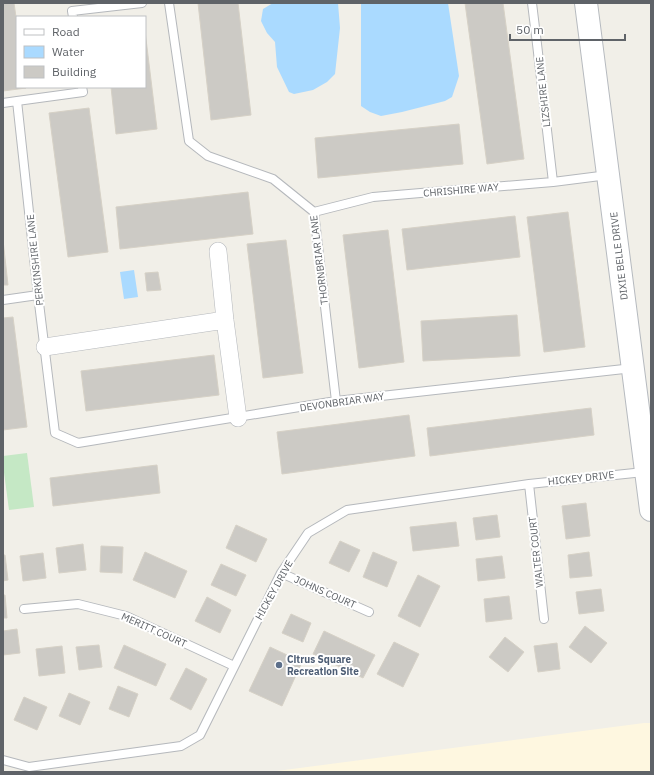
<svg xmlns="http://www.w3.org/2000/svg" width="654" height="775" font-family="'IBM Plex Sans',sans-serif">
<rect width="100%" height="100%" fill="#f1efe8"/>
<path fill="#fef7e0" d="M 644,723 L 651,723 L 651,772 L 269,772 Z"/>
<path fill="#c5e8c5" d="M 27,453 L 34,507 L 9,510 L 3,465 L 3,456 Z"/>
<path fill="#aadaff" d="M 273,3 L 338,3 L 340,28 L 335,74 L 327,82 L 313,90 L 294,94 L 289,92 L 277,67 L 275,42 L 267,33 L 261,21 L 263,9 Z
M 361,3 L 448,3 L 459,76 L 452,97 L 445,101 L 402,112 L 381,116 L 370,112 L 361,106 Z
M 134,270 L 138,297 L 124,299 L 120,272 Z"/>
<path fill="#cccac5" stroke="#d6d1c6" d="M 3,3 L 14,3 L 17,24 L 17,87 L 26,88 L 3,91 Z
M 198,3 L 238,3 L 251,115 L 211,120 Z
M 465,3 L 503,3 L 524,159 L 487,164 Z
M 145,31 L 157,129 L 116,134 L 111,87 L 145,87 Z
M 89,108 L 108,252 L 68,257 L 49,113 Z
M 459,124 L 463,164 L 318,178 L 315,138 Z
M 248,192 L 253,234 L 120,249 L 116,207 Z
M 568,212 L 585,347 L 544,352 L 527,217 Z
M 515,216 L 520,257 L 407,270 L 402,229 Z
M 388,230 L 404,362 L 359,368 L 343,235 Z
M 3,240 L 8,285 L 3,285 Z
M 286,240 L 303,373 L 263,378 L 247,244 Z
M 158,272 L 161,290 L 147,291 L 145,273 Z
M 517,315 L 520,356 L 423,361 L 421,321 Z
M 13,317 L 27,427 L 3,430 L 3,318 Z
M 214,355 L 219,395 L 86,411 L 81,371 Z
M 591,408 L 594,435 L 430,456 L 427,428 Z
M 409,415 L 415,456 L 282,474 L 277,432 Z
M 157,465 L 160,493 L 53,506 L 50,478 Z
M 586,503 L 590,536 L 566,539 L 562,506 Z
M 497,515 L 500,537 L 476,540 L 473,518 Z
M 456,522 L 459,546 L 413,551 L 410,527 Z
M 236,525 L 267,539 L 256,562 L 226,548 Z
M 340,541 L 360,550 L 349,572 L 329,563 Z
M 83,544 L 86,570 L 59,573 L 56,548 Z
M 101,546 L 123,547 L 122,573 L 100,572 Z
M 145,552 L 187,571 L 175,598 L 133,580 Z
M 373,552 L 397,562 L 387,587 L 363,577 Z
M 589,552 L 592,576 L 570,578 L 568,555 Z
M 43,553 L 46,578 L 23,581 L 20,556 Z
M 3,555 L 5,555 L 8,580 L 3,581 Z
M 502,556 L 505,578 L 478,581 L 476,559 Z
M 221,564 L 246,575 L 236,596 L 211,585 Z
M 418,575 L 440,586 L 420,627 L 398,616 Z
M 601,589 L 604,611 L 579,614 L 576,592 Z
M 3,595 L 5,595 L 7,618 L 3,618 Z
M 509,596 L 512,619 L 486,622 L 484,599 Z
M 207,597 L 231,610 L 220,633 L 195,621 Z
M 291,614 L 311,623 L 303,642 L 282,633 Z
M 585,626 L 607,643 L 591,663 L 569,647 Z
M 17,629 L 20,653 L 3,655 L 3,631 Z
M 324,631 L 375,655 L 363,678 L 313,654 Z
M 505,637 L 524,652 L 508,672 L 489,657 Z
M 394,642 L 419,654 L 403,687 L 377,674 Z
M 557,643 L 560,669 L 538,672 L 534,646 Z
M 99,645 L 102,667 L 79,670 L 76,647 Z
M 124,645 L 166,664 L 156,686 L 114,668 Z
M 62,646 L 65,673 L 39,676 L 36,649 Z
M 270,647 L 302,662 L 282,706 L 249,691 Z
M 186,668 L 207,679 L 191,710 L 170,699 Z
M 118,686 L 138,694 L 129,717 L 109,709 Z
M 69,693 L 90,702 L 80,725 L 59,716 Z
M 24,697 L 47,707 L 37,730 L 14,720 Z"/>
<g fill="none" stroke-linecap="round" stroke-linejoin="round">
<defs>
<path id="lane" d="M 169,3 L 189,141 L 208,156 L 273,179 L 314,212 L 336,401
M 532,3 L 537,44 L 553,182
M 73,17 L 72,11 L 142,3
M 17,101 L 83,92 L 82,87
M 3,103 L 17,101 L 38,295 L 55,433 L 78,443 L 336,401 L 633,368
M 314,212 L 373,197 L 553,182 L 608,175
M 3,300 L 38,295
M 529,484 L 544,619
M 281,573 L 369,612
M 24,609 L 78,604 L 126,616 L 234,666
M 3,760 L 29,767 L 181,746 L 200,735 L 281,573 L 308,533 L 347,510 L 529,484 L 644,472"/>
<path id="street" d="M 218,251 L 225,320 L 238,418
M 45,347 L 225,320"/>
<path id="secondary" d="M 586,3 L 651,510"/>
</defs>
<use href="#lane" stroke="#b5b8bc" stroke-width="10"/>
<use href="#street" stroke="#b5b8bc" stroke-width="18"/>
<use href="#secondary" stroke="#b6babf" stroke-width="24"/>
<use href="#lane" stroke="#fff" stroke-width="8"/>
<use href="#street" stroke="#fff" stroke-width="17"/>
<use href="#secondary" stroke="#fff" stroke-width="22"/>
</g>
<circle fill="#5c6f8a" stroke="#fff" stroke-width="1.5" cx="279" cy="665" r="4"/>
<g text-anchor="middle" dominant-baseline="central" stroke-width="4" stroke-linejoin="round" paint-order="stroke">
<g font-size="10" fill="#5f6368" stroke="#fff">
<text transform="translate(543 92) rotate(-96)">LIZSHIRE LANE</text>
<text transform="translate(461 190) rotate(-5)">CHRISHIRE WAY</text>
<text transform="translate(619 256) rotate(-97)">DIXIE BELLE DRIVE</text>
<text transform="translate(35 260) rotate(-96)">PERKINSHIRE LANE</text>
<text transform="translate(319 260) rotate(-97)">THORNBRIAR LANE</text>
<text transform="translate(342 402) rotate(-8)">DEVONBRIAR WAY</text>
<text transform="translate(581 478) rotate(-6)">HICKEY DRIVE</text>
<text transform="translate(536 552) rotate(-96)">WALTER COURT</text>
<text transform="translate(274 590) rotate(-61)">HICKEY DRIVE</text>
<text transform="translate(325 592) rotate(24)">JOHNS COURT</text>
<text transform="translate(154 630) rotate(24)">MERITT COURT</text>
</g>
<g font-size="10" font-weight="bold" fill="#4e5e75" stroke="#fff" text-anchor="start">
<text x="287" y="659">Citrus Square<tspan x="287" dy="12">Recreation Site</tspan></text>
</g>
</g>
<rect width="654" height="775" fill="none" stroke="#5f6368" stroke-width="8"/>
<rect x="16" y="16" width="130" height="72" fill="#ffffff" stroke="#bfc1c3"/>
<rect x="24" y="29" width="20" height="6" fill="#ffffff" stroke="#bfc1c3"/>
<text x="52" y="36" font-size="12" fill="#5f6368">Road</text>
<rect x="24" y="46" width="20" height="12" fill="#aadaff" stroke="#bfc1c3"/>
<text x="52" y="56" font-size="12" fill="#5f6368">Water</text>
<rect x="24" y="66" width="20" height="12" fill="#cccac5" stroke="#bfc1c3"/>
<text x="52" y="76" font-size="12" fill="#5f6368">Building</text>
<path d="M510 34v6h115v-6" fill="none" stroke="#5f6368" stroke-width="2"/>
<text x="516" y="34" font-size="12" fill="#5f6368" stroke="#ffffff" stroke-width="3" paint-order="stroke">50 m</text>
</svg>
